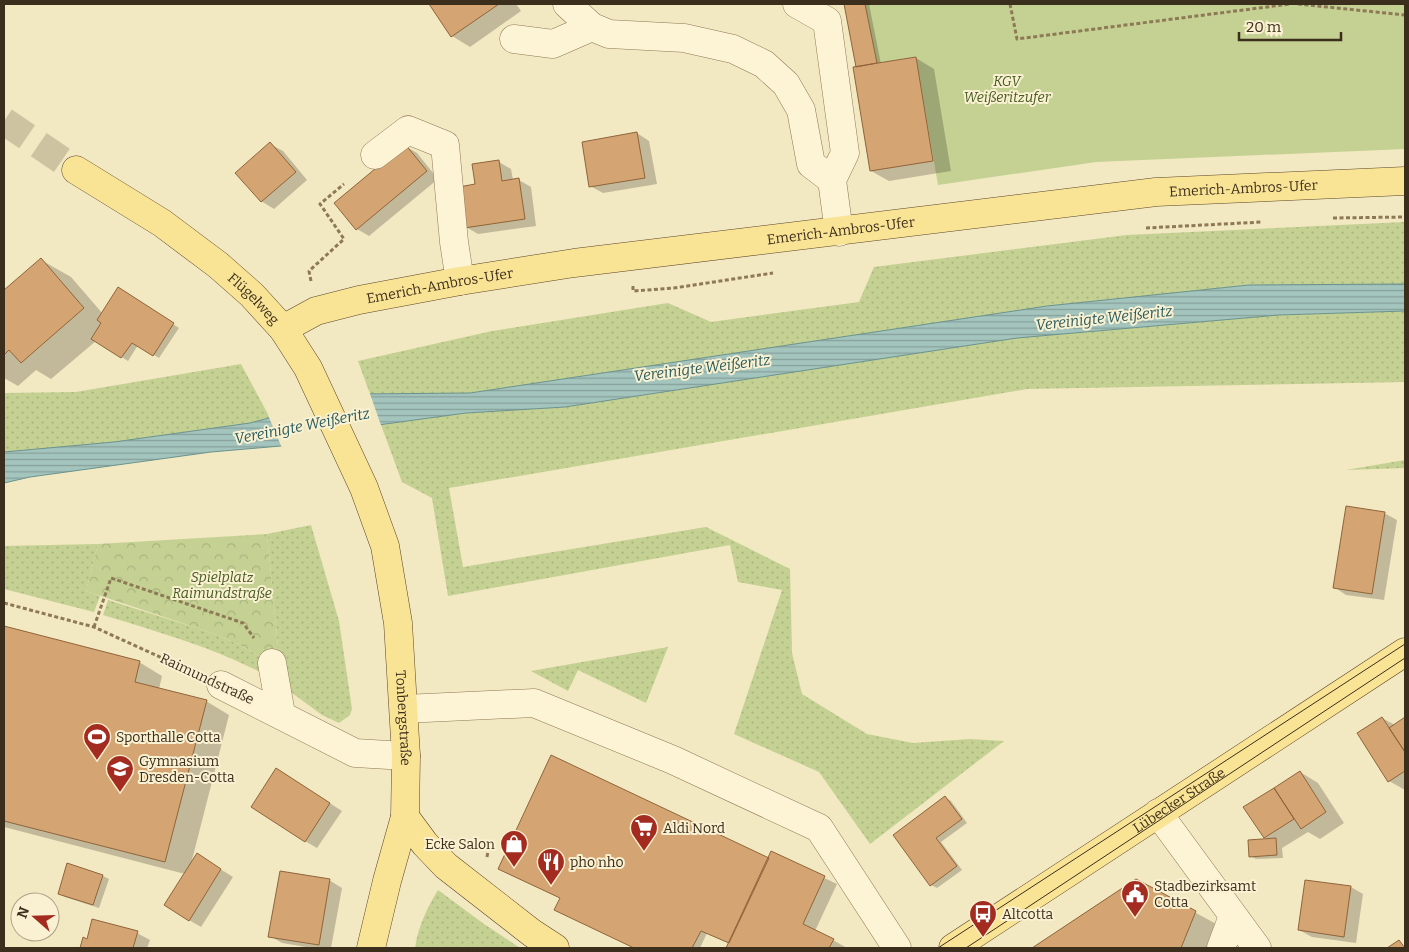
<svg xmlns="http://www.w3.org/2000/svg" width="1409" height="952" font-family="Bitter,serif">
<defs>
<pattern id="grass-dots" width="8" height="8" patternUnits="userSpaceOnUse" patternTransform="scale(1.25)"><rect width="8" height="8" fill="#c4d193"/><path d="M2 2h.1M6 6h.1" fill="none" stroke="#a9b47e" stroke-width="1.8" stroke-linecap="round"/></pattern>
<pattern id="forest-crowns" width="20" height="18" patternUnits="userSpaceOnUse" patternTransform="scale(1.25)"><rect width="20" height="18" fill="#c4d193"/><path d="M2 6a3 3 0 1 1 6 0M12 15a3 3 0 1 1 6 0" fill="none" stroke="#a9b47e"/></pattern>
<pattern id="water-rules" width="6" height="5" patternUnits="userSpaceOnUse" patternTransform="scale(1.25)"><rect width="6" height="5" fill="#a4c4be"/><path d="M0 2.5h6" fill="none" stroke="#87a09a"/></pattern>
</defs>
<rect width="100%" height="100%" fill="#f2e8c1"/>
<path fill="url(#grass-dots)" d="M 1405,222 L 1405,284 L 1249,285 L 1047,306 L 470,393 L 370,394 L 358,361 L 492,331 L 668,303 L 711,322 L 859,302 L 874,267 L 1127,235 Z
M 1405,311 L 1405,382 L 1027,389 L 449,488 L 463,567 L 706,527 L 790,569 L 792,653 L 802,694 L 867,734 L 913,743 L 970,739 L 1004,741 L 870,844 L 819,772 L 734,734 L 782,590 L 738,582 L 730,545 L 448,596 L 432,498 L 402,482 L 381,425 L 466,413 L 565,407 L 1017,338 L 1279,315 Z
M 241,364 L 270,418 L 250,423 L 114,442 L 4,452 L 4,393 L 76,392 Z
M 1405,460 L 1405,468 L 1346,470 Z
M 311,525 L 339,621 L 352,709 L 350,715 L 339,723 L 322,715 L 288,690 L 280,667 L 267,534 Z
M 98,544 L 86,591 L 100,596 L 94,612 L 4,589 L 4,546 Z
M 108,600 L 203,630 L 236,643 L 267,660 L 260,672 C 209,646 158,632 103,615 Z
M 668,647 L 646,703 L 578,670 L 568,691 L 531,671 Z
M 438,890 L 484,924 L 520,948 L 415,948 C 418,927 427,908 438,890 Z"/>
<path fill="url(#forest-crowns)" d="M 267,534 L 280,667 L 236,643 L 203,630 L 86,591 L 98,544 Z"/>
<path fill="#c4d193" d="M 865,4 L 1405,4 L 1405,149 L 1096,162 L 938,185 L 916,57 L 877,63 Z"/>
<path fill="url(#water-rules)" stroke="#6a938d" d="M 1405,284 L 1405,311 L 1279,315 L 1017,338 L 565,407 L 466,413 L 349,429 L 281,446 L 211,452 L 30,477 L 4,483 L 4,452 L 114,442 L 250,423 L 360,394 L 470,393 L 1047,306 L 1249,285 Z"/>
<path fill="#f2e8c1" d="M 359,391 L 369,391 L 382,428 L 349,431 L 282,448 L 268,415 Z"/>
<path fill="#0003" d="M 431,4 L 516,4 L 521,11 L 470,47 L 452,36 Z
M 845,4 L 869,4 L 881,64 L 916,58 L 934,69 L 951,171 L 889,181 L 871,171 L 858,67 Z
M 637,133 L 649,141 L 657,184 L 603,193 L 590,186 Z
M 270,144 L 283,151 L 307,180 L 274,209 L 261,201 Z
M 405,146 L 417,153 L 438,179 L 369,236 L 357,229 Z
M 499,162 L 511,169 L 513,180 L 519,180 L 531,187 L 536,226 L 478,234 L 466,227 L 476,185 Z
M 41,260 L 71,277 L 103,314 L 124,292 L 179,328 L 159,358 L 138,345 L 128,361 L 96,341 L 51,379 L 36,370 L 18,386 L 4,378 L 4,292 Z
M 1384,513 L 1397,520 L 1384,600 L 1346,595 L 1334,587 Z
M 4,627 L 139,662 L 162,676 L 159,689 L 206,701 L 229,715 L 191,864 L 209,862 L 233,877 L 201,927 L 189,920 L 185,874 L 4,827 Z
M 1382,718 L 1395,725 L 1405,719 L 1405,790 L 1389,781 Z
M 277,769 L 342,811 L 317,848 L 305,841 Z
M 1300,772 L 1318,783 L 1344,823 L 1320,839 L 1308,832 L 1282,848 L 1283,858 L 1256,859 L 1250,856 L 1269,840 L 1265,837 L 1245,807 Z
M 945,797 L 951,801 L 967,823 L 941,842 L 962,870 L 937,888 L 931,885 L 894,835 Z
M 772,853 L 837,884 L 815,931 L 833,940 L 845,947 L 844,948 L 728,948 L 730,944 L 707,933 L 700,948 L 636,948 L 562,913 L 769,859 Z
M 68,865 L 103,876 L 109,879 L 99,908 L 65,897 L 59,894 Z
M 329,880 L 342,888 L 331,948 L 312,948 L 282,943 L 270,936 Z
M 1136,880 L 1218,925 L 1209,948 L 1033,948 Z
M 1351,887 L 1363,894 L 1356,943 L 1312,937 L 1299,930 Z
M 137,933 L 150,940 L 147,948 L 81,948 L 84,939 L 88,940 Z"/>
<path fill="#d4a473" stroke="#8f643a" d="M 429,4 L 499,4 L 451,37 Z
M 844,4 L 865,4 L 877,63 L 856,67 Z
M 916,57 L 933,161 L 870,171 L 853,67 Z
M 637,132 L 645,178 L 589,187 L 582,142 Z
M 270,142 L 296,172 L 261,202 L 235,173 Z
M 405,144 L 427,171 L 356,230 L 334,203 Z
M 499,160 L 502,181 L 519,178 L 525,219 L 464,228 L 459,187 L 475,184 L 472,164 Z
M 41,258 L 84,308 L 21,363 L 9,350 L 4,355 L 4,290 Z
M 118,287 L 174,323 L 153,356 L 132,343 L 121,358 L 91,339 L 101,323 L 97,320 Z
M 1346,506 L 1385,512 L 1372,594 L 1333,588 Z
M 4,626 L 140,661 L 135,682 L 207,700 L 165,862 L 4,821 Z
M 1382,717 L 1405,752 L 1405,771 L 1388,782 L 1357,733 Z
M 1405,717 L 1405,752 L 1389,728 Z
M 551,755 L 769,858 L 729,943 L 701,931 L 692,948 L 634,948 L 554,910 L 560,898 L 498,869 Z
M 276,768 L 330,803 L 305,842 L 251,807 Z
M 1300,771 L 1326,812 L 1301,829 L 1274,788 Z
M 1274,788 L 1294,819 L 1264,838 L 1243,807 Z
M 945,796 L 962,819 L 936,838 L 957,866 L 930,886 L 893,835 Z
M 1276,838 L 1277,855 L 1249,857 L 1248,840 Z
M 771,851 L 825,876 L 803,924 L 834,939 L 829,948 L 726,948 Z
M 197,853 L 221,869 L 189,921 L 164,905 Z
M 67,863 L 103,875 L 93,905 L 58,894 Z
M 280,871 L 330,879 L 319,945 L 268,937 Z
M 1136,879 L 1196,911 L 1181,948 L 1032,948 Z
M 1305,880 L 1351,886 L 1344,937 L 1298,930 Z
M 92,919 L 138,931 L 133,948 L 80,948 L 83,937 L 87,939 Z
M 1399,940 L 1405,948 L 1387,948 Z"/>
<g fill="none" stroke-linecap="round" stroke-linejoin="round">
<path stroke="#cec3a0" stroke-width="28" stroke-dasharray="28 14" stroke-linecap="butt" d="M 4,121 L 76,170"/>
<defs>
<path id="minor" d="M 567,4 L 592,27 L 609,34 L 684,38 L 733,49 L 764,64 L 786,84 L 801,110 L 811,164 L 832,180
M 797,4 L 827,21 L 845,153 L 832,180 L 839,232
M 514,39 L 553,44 L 592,27
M 375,155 L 408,130 L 445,145 L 454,242 L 460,281
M 272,663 L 281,714
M 221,685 L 355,753 L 406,756
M 404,709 L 534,703 L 673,760 L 819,828 L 897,948
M 1158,813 L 1257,948
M 1221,948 L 1233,916"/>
<g id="major">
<path id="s1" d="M 76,170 L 162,223 L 218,265 L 252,295 L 283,329 L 308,368 L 364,488 L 385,546 L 398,623 L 406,756 L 405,817 L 387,881 L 371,948"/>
<path id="s2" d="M 283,329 L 316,311 L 359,300 L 460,281 L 574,263 L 1156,192 L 1405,181"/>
<path d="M 405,817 L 425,844 L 446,866 L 532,933 L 555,948"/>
<path id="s3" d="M 953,948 L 1405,652"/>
</g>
</defs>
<use href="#minor" stroke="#8e7956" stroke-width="29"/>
<use href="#major" stroke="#5b462b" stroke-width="29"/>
<path stroke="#8e7956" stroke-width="3" stroke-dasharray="4 2.5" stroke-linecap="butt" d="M 1010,4 L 1017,39 L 1290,4
M 1298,4 L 1405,15
M 1333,218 L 1405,217
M 1146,228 L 1262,222
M 311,281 L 309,271 L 344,239 L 320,204 L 344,184
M 633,286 L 633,291 L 674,288 L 773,273
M 4,603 L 94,627 L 193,672
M 94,627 L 111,578 L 243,623 L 254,638
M 487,857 L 490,840"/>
<use href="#minor" stroke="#fcf4d5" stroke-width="28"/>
<use href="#major" stroke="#f9e395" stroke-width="28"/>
<path stroke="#3c2e1c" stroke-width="1" d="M 938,948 L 1405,644
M 966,948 L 1405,658"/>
</g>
<defs>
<symbol id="stadium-pin" viewBox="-11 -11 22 30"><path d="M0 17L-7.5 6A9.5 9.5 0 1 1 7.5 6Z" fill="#a32b20" stroke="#f9f1d1"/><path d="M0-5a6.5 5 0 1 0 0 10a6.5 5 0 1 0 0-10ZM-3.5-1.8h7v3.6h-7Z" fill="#fff"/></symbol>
<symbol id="school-pin" viewBox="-11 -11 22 30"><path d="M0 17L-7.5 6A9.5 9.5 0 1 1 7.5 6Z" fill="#a32b20" stroke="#f9f1d1"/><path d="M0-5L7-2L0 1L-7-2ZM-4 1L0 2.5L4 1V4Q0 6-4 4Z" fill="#fff"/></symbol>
<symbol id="supermarket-pin" viewBox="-11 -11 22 30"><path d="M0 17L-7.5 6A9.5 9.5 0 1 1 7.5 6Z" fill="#a32b20" stroke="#f9f1d1"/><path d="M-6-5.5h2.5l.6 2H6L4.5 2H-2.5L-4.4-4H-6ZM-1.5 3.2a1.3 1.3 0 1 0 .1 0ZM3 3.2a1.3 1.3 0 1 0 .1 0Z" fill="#fff"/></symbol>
<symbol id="shop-pin" viewBox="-11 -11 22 30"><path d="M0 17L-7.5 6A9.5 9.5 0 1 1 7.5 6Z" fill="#a32b20" stroke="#f9f1d1"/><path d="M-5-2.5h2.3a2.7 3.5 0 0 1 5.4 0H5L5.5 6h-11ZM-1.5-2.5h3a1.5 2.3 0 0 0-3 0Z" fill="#fff"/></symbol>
<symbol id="restaurant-pin" viewBox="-11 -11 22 30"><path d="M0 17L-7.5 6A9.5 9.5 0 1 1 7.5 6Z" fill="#a32b20" stroke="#f9f1d1"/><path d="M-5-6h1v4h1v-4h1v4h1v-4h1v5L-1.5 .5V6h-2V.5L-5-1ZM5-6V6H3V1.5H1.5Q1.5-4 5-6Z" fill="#fff"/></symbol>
<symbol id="civic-pin" viewBox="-11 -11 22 30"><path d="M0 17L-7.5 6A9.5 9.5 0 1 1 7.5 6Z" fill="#a32b20" stroke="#f9f1d1"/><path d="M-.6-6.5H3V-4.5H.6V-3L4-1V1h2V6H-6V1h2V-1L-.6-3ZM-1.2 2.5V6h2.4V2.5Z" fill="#fff"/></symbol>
<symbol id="bus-pin" viewBox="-11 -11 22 30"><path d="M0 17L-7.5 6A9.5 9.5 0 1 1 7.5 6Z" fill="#a32b20" stroke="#f9f1d1"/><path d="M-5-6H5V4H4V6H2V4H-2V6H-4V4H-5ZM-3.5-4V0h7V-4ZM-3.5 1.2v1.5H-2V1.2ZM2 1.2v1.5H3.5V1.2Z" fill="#fff"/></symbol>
</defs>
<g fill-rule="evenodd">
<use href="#stadium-pin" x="81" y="721" width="32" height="43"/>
<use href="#school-pin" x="104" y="753" width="32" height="43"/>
<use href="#supermarket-pin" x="628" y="812" width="32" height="43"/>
<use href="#shop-pin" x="498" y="828" width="32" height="43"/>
<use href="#restaurant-pin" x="535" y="846" width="32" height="43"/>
<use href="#civic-pin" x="1119" y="878" width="32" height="43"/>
<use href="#bus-pin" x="967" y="898" width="32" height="43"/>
</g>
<g text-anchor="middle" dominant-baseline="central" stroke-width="4" stroke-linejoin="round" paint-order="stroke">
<g font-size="14" font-style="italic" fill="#465a21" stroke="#f9f1d1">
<text x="1007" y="81">KGV<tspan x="1007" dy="16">Weißeritzufer</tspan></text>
<text x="222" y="577">Spielplatz<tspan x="222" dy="16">Raimundstraße</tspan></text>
</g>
<g font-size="14" fill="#3c2e1c" stroke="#f9f1d1">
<text stroke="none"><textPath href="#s2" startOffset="974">Emerich-Ambros-Ufer</textPath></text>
<text stroke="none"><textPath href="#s2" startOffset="569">Emerich-Ambros-Ufer</textPath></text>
<text stroke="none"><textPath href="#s2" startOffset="164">Emerich-Ambros-Ufer</textPath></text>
<text stroke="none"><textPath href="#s1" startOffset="220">Flügelweg</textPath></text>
<text transform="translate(207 679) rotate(25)">Raimundstraße</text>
<text stroke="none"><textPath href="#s1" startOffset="676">Tonbergstraße</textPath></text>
<text stroke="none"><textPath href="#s3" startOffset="270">Lübecker Straße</textPath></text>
</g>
<g font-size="14" fill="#3c2e1c" stroke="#f9f1d1" text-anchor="start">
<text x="116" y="737">Sporthalle Cotta</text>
<text x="139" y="761">Gymnasium<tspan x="139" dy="16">Dresden-Cotta</tspan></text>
<text x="663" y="828">Aldi Nord</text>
<text x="495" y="844" text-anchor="end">Ecke Salon</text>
<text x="570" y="862">pho nho</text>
<text x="1154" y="886">Stadbezirksamt<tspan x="1154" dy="16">Cotta</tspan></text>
<text x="1002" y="914">Altcotta</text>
</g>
<g font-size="15" font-style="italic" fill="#2a5b5d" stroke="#f9f1d1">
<text transform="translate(1104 318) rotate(-6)">Vereinigte Weißeritz</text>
<text transform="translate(702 368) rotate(-7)">Vereinigte Weißeritz</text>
<text transform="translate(302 426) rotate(-11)">Vereinigte Weißeritz</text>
</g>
</g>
<rect width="1409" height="952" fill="none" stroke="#3c2e1c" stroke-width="10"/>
<g transform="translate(35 917) rotate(290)"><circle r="24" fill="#f9f1d1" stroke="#ada389"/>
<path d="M0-4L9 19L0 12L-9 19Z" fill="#a32b20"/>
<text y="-8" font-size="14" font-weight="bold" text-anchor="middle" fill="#3c2e1c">N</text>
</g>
<path d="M1239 32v8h102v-8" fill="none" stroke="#3c2e1c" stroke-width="2.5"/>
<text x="1246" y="32" font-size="15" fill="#3c2e1c" stroke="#f9f1d1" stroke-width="4" paint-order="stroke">20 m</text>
</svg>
